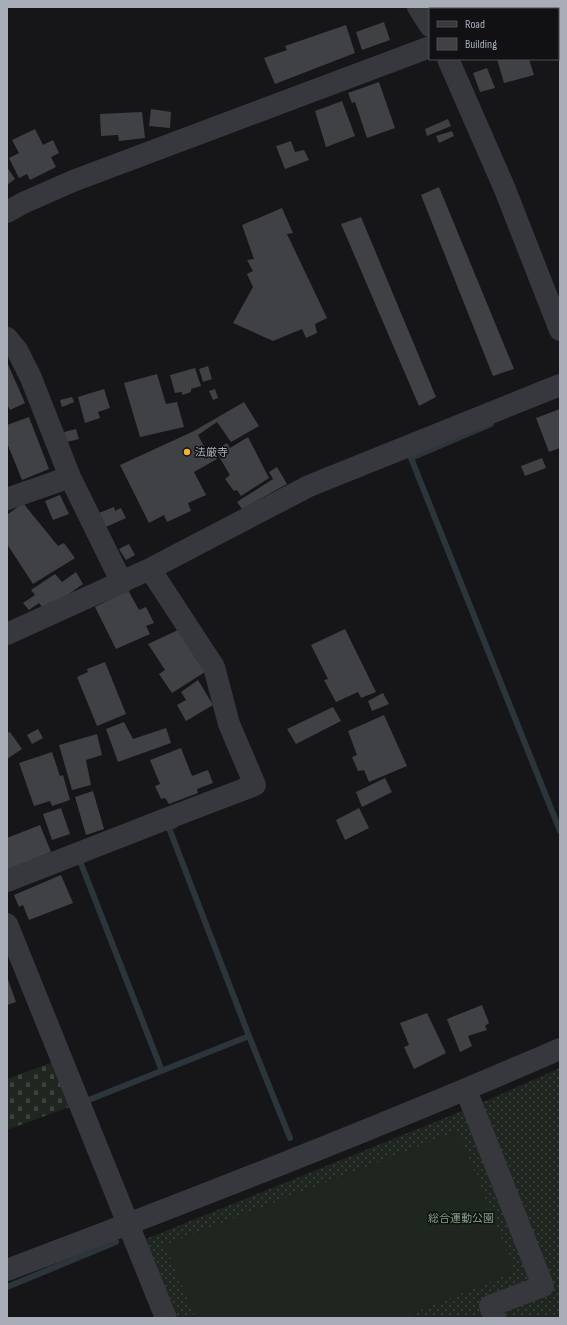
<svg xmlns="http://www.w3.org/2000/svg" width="567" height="1325" font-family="'Sofia Sans Condensed','Noto Sans JP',sans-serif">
<defs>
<pattern id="grass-dots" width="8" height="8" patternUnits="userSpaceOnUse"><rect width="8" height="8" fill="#1e261f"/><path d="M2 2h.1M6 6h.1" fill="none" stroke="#3c433d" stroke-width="1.8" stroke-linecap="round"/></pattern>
<pattern id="cemetery-stones" width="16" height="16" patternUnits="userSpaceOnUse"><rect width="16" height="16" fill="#1e261f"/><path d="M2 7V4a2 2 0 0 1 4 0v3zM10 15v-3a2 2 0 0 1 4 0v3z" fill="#3c433d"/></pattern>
</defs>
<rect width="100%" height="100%" fill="#161618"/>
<path fill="url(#grass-dots)" d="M 560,1068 L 560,1318 L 178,1318 L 146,1239 L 472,1107 Z"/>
<path fill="url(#cemetery-stones)" d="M 53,1062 L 72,1106 L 7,1130 L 7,1079 Z"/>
<path fill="#1e261f" d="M 458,1131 L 515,1272 L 401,1318 L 196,1318 L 165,1245 Z"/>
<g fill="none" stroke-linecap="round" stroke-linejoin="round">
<path stroke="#2c353c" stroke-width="6" d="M 491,424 L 411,458 L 560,831
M 80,861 L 162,1071
M 249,1036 L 290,1138
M 86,1101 L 249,1036 L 169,828 L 175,825
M 7,1287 L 116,1242"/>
</g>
<path fill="#404145" d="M 384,22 L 390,40 L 362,50 L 356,32 Z
M 346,25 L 355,53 L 275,84 L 264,58 L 287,50 L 285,46 Z
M 497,59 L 529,59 L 534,75 L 504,83 Z
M 487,68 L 495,88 L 480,92 L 473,73 Z
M 379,82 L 395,128 L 367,138 L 355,102 L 352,103 L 348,93 Z
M 342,101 L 355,136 L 326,147 L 315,111 Z
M 151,109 L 171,112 L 170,128 L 149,126 Z
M 142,112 L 145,138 L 119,141 L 118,135 L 101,136 L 100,114 Z
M 448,119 L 451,126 L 427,136 L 425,129 Z
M 35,129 L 43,145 L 53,140 L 59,153 L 51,157 L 56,167 L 30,180 L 27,174 L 19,178 L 9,158 L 19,153 L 12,140 Z
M 452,131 L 454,136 L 439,143 L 436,136 Z
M 291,141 L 295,152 L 304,150 L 309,160 L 285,169 L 276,146 Z
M 7,167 L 15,179 L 7,185 Z
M 439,187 L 514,369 L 493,376 L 421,195 Z
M 282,208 L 293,233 L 287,234 L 327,318 L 315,324 L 317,333 L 306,338 L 302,329 L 273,341 L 233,323 L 253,287 L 247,274 L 253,271 L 247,260 L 254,259 L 242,225 Z
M 361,217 L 436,397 L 419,406 L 341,224 Z
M 7,362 L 25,403 L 10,410 L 8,406 L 7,406 Z
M 208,366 L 212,379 L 203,382 L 199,369 Z
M 195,368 L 201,386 L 191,389 L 191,392 L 182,395 L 182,392 L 175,393 L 170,375 Z
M 157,374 L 166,404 L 177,402 L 184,427 L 140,437 L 124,383 Z
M 104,389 L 110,408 L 98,412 L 100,418 L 85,423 L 78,397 Z
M 215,389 L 218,398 L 213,400 L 209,391 Z
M 72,397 L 74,402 L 62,407 L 60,400 Z
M 244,402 L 259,426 L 231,442 L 217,422 L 198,435 L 208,454 L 213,452 L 217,459 L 194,472 L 206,495 L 188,503 L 191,511 L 167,522 L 164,515 L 149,523 L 120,465 L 194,431 Z
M 560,409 L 560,448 L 549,452 L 536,418 Z
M 29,417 L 49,469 L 22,480 L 7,443 L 7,425 Z
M 76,429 L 79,439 L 67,442 L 64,432 Z
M 248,437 L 269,478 L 241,496 L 237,490 L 234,491 L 225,479 L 230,475 L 215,450 L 227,443 L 230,448 Z
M 542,458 L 546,468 L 525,476 L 521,466 Z
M 277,467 L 287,484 L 242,509 L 237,502 L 273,479 L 269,472 Z
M 60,495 L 69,514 L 53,520 L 45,501 Z
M 23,503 L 58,546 L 64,543 L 75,558 L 33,584 L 7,544 L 7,515 Z
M 114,507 L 115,511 L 121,508 L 126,518 L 106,527 L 99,513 Z
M 129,544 L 135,555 L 126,560 L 119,549 Z
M 76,572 L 83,584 L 45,611 L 39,603 L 29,610 L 23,603 L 35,595 L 31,590 L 55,574 L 62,582 Z
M 128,590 L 139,610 L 146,607 L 154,623 L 146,626 L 150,634 L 116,649 L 95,607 Z
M 345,629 L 376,692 L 361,698 L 358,692 L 336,702 L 324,680 L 328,679 L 311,645 Z
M 178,630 L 205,672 L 172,693 L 159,674 L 165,670 L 148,644 Z
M 105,662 L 126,714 L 97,726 L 77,677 L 88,672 L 87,669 Z
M 198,680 L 213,705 L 186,721 L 177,705 L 186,700 L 181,692 Z
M 383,693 L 389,704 L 372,711 L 368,701 Z
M 333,707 L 341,721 L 296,744 L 287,729 Z
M 384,715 L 407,766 L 369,782 L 364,770 L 358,771 L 352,757 L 357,755 L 348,731 Z
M 124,722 L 133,739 L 166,728 L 171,743 L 118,762 L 106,729 Z
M 38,729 L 43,738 L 32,744 L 27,735 Z
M 10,732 L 22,749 L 7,759 L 7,733 Z
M 97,734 L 102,755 L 86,760 L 91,785 L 72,790 L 59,745 Z
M 181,748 L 192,776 L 208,770 L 213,783 L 197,789 L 198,793 L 169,804 L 165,798 L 161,799 L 155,786 L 160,784 L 150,760 Z
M 52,752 L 60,776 L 63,775 L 70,800 L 52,806 L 50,801 L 34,806 L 19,763 Z
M 385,778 L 392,792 L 362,807 L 356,792 Z
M 93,791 L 104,829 L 86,835 L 75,797 Z
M 61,808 L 70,834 L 52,840 L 43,814 Z
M 359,808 L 369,828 L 345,840 L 336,820 Z
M 40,825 L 51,852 L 7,870 L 7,838 Z
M 61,875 L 73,903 L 29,920 L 23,905 L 19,907 L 14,895 Z
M 7,977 L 16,1002 L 7,1005 Z
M 482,1005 L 489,1023 L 485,1026 L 487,1030 L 468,1036 L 472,1046 L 460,1052 L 447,1019 Z
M 427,1013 L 446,1053 L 414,1069 L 404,1047 L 409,1045 L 400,1023 Z"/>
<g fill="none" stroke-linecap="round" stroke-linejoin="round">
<path stroke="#37383d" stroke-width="22" d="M 418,7 L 430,26
M 539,7 L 540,9
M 558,15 L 560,15
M 448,59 L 504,187 L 560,330
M 7,212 L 23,203 L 73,181 L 430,47
M 7,338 L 17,350 L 31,378 L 70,477 L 122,583
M 7,499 L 70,477
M 7,634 L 150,569 L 309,486 L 560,385
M 7,881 L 158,822 L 255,785 L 229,724 L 214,667 L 150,569
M 7,924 L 166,1318
M 466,1090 L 543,1286 L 490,1306 L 495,1318
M 7,1270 C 193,1200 378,1128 560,1049"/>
</g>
<circle fill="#f2b134" stroke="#111113" stroke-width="1.5" cx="187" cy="452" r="4"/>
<g text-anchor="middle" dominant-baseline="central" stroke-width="3" stroke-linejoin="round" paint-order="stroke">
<g font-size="11" fill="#a8adb8" stroke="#111113" text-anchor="start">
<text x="195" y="452">法厳寺</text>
</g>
<g font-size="11" fill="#7fa381" stroke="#111113">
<text x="461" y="1218">総合運動公園</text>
</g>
</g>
<rect width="567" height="1325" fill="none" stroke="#a8adb8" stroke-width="16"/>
<rect x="429" y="8" width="130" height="52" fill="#111113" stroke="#4d4f55"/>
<rect x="437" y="21" width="20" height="6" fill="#37383d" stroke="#4d4f55"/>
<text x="465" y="28" font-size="12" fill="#a8adb8">Road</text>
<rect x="437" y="38" width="20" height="12" fill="#404145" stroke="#4d4f55"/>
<text x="465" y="48" font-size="12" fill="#a8adb8">Building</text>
</svg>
